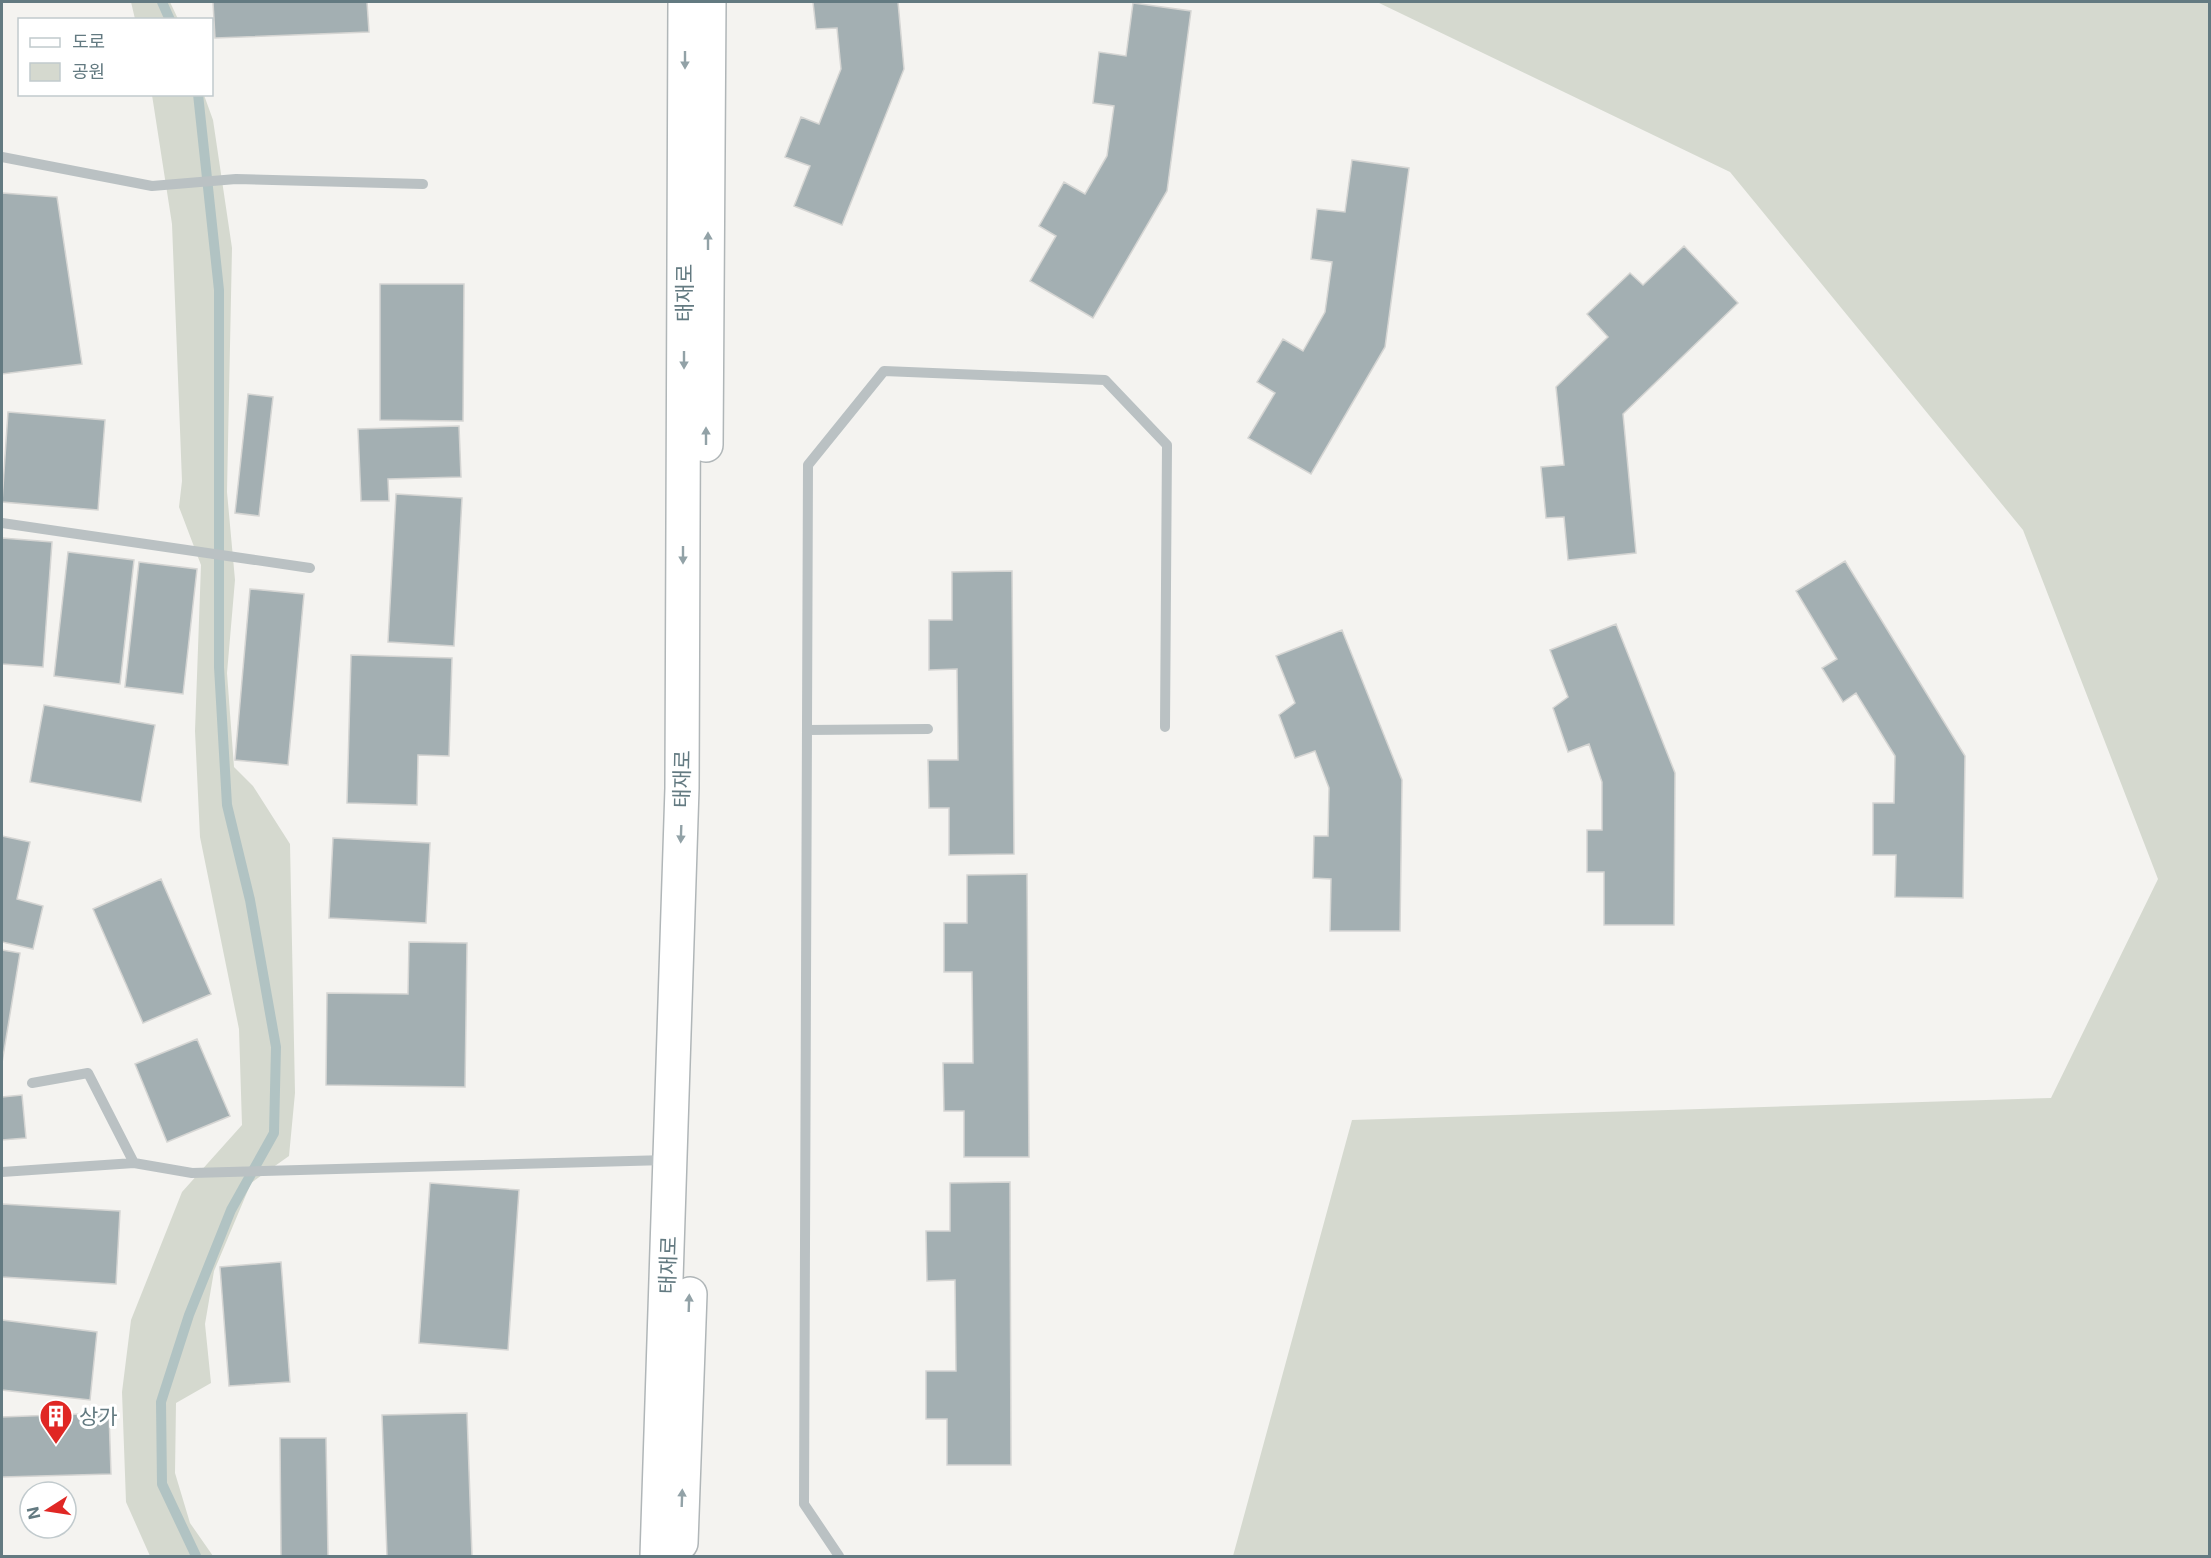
<svg xmlns="http://www.w3.org/2000/svg" width="2211" height="1558" font-family="Inter,'Noto Sans KR',sans-serif">
<rect width="100%" height="100%" fill="#f4f3f0"/>
<path fill="#d5d9cf" d="M 131,2 L 170,2 L 178,19 L 135,19 Z
M 1377,2 L 2209,2 L 2209,1556 L 1233,1556 L 1352,1120 L 2051,1098 L 2158,879 L 2023,530 L 1730,172 Z
M 152,95 L 204,95 L 213,120 L 232,248 L 227,492 L 235,580 L 227,673 L 234,767 L 253,786 L 290,844 L 295,1093 L 289,1156 L 251,1183 L 214,1271 L 205,1324 L 211,1383 L 176,1403 L 175,1473 L 190,1523 L 213,1556 L 150,1556 L 126,1502 L 122,1392 L 131,1320 L 182,1192 L 242,1125 L 239,1029 L 200,837 L 195,731 L 201,565 L 179,507 L 182,481 L 172,224 Z"/>
<g fill="none" stroke-linecap="round" stroke-linejoin="round">
<path stroke="#b1c3c3" stroke-width="10" d="M 162,2 L 170,20
M 196,1556 L 162,1484 L 161,1402 L 189,1315 L 231,1210 L 274,1133 L 276,1047 L 250,900 L 227,805 L 219,667 L 219,290 L 198,94"/>
</g>
<path fill="#a3afb2" stroke="#d5d5d3" stroke-width="1.5" d="M 213,2 L 367,2 L 369,32 L 215,38 Z
M 813,2 L 898,2 L 904,69 L 842,225 L 794,206 L 810,166 L 785,157 L 801,117 L 819,124 L 841,69 L 837,28 L 816,29 Z
M 1133,3 L 1191,11 L 1167,191 L 1093,318 L 1030,281 L 1056,236 L 1039,226 L 1064,182 L 1085,194 L 1107,156 L 1114,106 L 1093,103 L 1099,52 L 1126,56 Z
M 1352,160 L 1409,168 L 1385,347 L 1311,474 L 1248,438 L 1275,393 L 1257,382 L 1283,339 L 1303,351 L 1325,312 L 1332,262 L 1311,259 L 1317,209 L 1345,212 Z
M 2,193 L 57,197 L 82,364 L 2,374 Z
M 1684,246 L 1738,303 L 1623,414 L 1636,553 L 1568,560 L 1564,517 L 1546,518 L 1541,467 L 1564,465 L 1556,387 L 1608,337 L 1587,314 L 1630,273 L 1643,285 Z
M 380,284 L 464,284 L 463,421 L 380,420 Z
M 248,394 L 273,397 L 259,516 L 235,513 Z
M 8,412 L 105,420 L 98,510 L 2,502 Z
M 459,426 L 461,477 L 388,479 L 389,501 L 361,501 L 358,429 Z
M 396,494 L 462,498 L 454,646 L 388,642 Z
M 2,538 L 52,542 L 43,667 L 2,664 Z
M 68,552 L 134,560 L 120,684 L 54,676 Z
M 1845,561 L 1965,756 L 1963,898 L 1895,897 L 1896,855 L 1873,855 L 1873,803 L 1894,803 L 1895,756 L 1856,693 L 1843,702 L 1822,668 L 1837,659 L 1796,591 Z
M 139,562 L 197,569 L 183,694 L 125,687 Z
M 1012,571 L 1014,854 L 949,855 L 949,808 L 929,808 L 928,760 L 958,760 L 957,669 L 929,670 L 929,620 L 952,620 L 952,572 Z
M 250,589 L 304,594 L 288,765 L 235,760 Z
M 1616,624 L 1675,773 L 1674,925 L 1604,925 L 1604,872 L 1587,872 L 1587,830 L 1602,830 L 1602,782 L 1589,744 L 1568,752 L 1553,708 L 1568,697 L 1550,650 Z
M 1342,630 L 1402,780 L 1400,931 L 1330,931 L 1331,879 L 1313,878 L 1314,836 L 1328,836 L 1329,788 L 1315,751 L 1295,758 L 1279,715 L 1295,703 L 1276,656 Z
M 351,655 L 452,658 L 449,756 L 418,755 L 417,805 L 347,803 Z
M 44,705 L 155,725 L 141,802 L 30,782 Z
M 2,836 L 30,842 L 17,899 L 43,906 L 33,949 L 2,942 Z
M 333,838 L 430,843 L 426,923 L 329,918 Z
M 1027,874 L 1029,1157 L 964,1157 L 964,1111 L 944,1111 L 943,1063 L 973,1063 L 972,972 L 944,972 L 944,923 L 967,923 L 967,875 Z
M 161,879 L 211,994 L 143,1023 L 93,909 Z
M 409,942 L 467,943 L 465,1087 L 326,1085 L 327,993 L 408,994 Z
M 2,950 L 20,953 L 2,1063 Z
M 197,1039 L 230,1116 L 167,1142 L 135,1064 Z
M 22,1095 L 26,1138 L 2,1140 L 2,1097 Z
M 1010,1182 L 1011,1465 L 947,1465 L 947,1419 L 926,1419 L 926,1371 L 956,1371 L 955,1280 L 927,1281 L 926,1231 L 950,1231 L 950,1183 Z
M 430,1183 L 519,1190 L 508,1350 L 419,1343 Z
M 2,1204 L 120,1211 L 116,1284 L 2,1277 Z
M 281,1262 L 290,1382 L 229,1386 L 220,1267 Z
M 2,1320 L 97,1332 L 90,1400 L 2,1390 Z
M 109,1413 L 111,1474 L 2,1477 L 2,1417 Z
M 467,1413 L 472,1556 L 387,1556 L 382,1415 Z
M 280,1438 L 326,1438 L 328,1556 L 281,1556 Z"/>
<g fill="none" stroke-linecap="round" stroke-linejoin="round">
<defs>
<path id="major" d="M 706,445 L 709,2
M 681,1543 L 690,1294
M 657,1556 L 682,788 L 685,2"/>
</defs>
<use href="#major" stroke="#b0b6b8" stroke-width="36"/>
<path stroke="#bac1c3" stroke-width="10" d="M 2,157 L 152,186 L 236,179 L 423,184
M 2,523 L 310,568
M 807,730 L 928,729
M 134,1163 L 192,1173 L 667,1160
M 2,1172 L 134,1163 L 88,1073 L 32,1083
M 839,1556 L 804,1504 L 808,465 L 884,371 L 1105,380 L 1167,445 L 1165,727"/>
<use href="#major" stroke="#fff" stroke-width="33"/>
</g>
<defs><path id="oneway-solid" d="M-6-.8H1V-3.2L6.5 0L1 3.2V.8H-6Z" transform="scale(1.5)"/></defs>
<g fill="#92a2a7">
<use href="#oneway-solid" transform="translate(685 60) rotate(90)"/>
<use href="#oneway-solid" transform="translate(708 241) rotate(-90)"/>
<use href="#oneway-solid" transform="translate(684 360) rotate(90)"/>
<use href="#oneway-solid" transform="translate(706 436) rotate(-90)"/>
<use href="#oneway-solid" transform="translate(683 555) rotate(90)"/>
<use href="#oneway-solid" transform="translate(681 834) rotate(92)"/>
<use href="#oneway-solid" transform="translate(689 1303) rotate(-88)"/>
<use href="#oneway-solid" transform="translate(682 1498) rotate(-88)"/>
</g>
<defs>
<symbol id="building-pin" viewBox="-11 -11 22 30"><path d="M0 17L-7.5 6A9.5 9.5 0 1 1 7.5 6Z" fill="#e02724" stroke="#fff"/><path d="M-4-6H4V6H1V3H-1V6H-4ZM-2.5-4.3h1.7v1.8h-1.7ZM.8-4.3h1.7v1.8H.8ZM-2.5-1h1.7V.8h-1.7ZM.8-1h1.7V.8H.8Z" fill="#fff"/></symbol>
</defs>
<g fill-rule="evenodd">
<use href="#building-pin" x="37" y="1397" width="38" height="52"/>
</g>
<g text-anchor="middle" dominant-baseline="central" stroke-width="6" stroke-linejoin="round" paint-order="stroke">
<g font-size="21" fill="#637a81" stroke="#fff">
<text transform="translate(684 293) rotate(-90)">태재로</text>
<text transform="translate(682 779) rotate(-89)">태재로</text>
<text transform="translate(668 1265) rotate(-88)">태재로</text>
</g>
<g font-size="21" fill="#637a81" stroke="#fff" text-anchor="start">
<text x="79" y="1416">상가</text>
</g>
</g>
<rect width="2211" height="1558" fill="none" stroke="#637a81" stroke-width="6"/>
<rect x="18" y="18" width="195" height="78" fill="#ffffff" stroke="#c1cacd" stroke-width="1.5"/>
<rect x="30" y="38" width="30" height="9" fill="#ffffff" stroke="#c1cacd" stroke-width="1.5"/>
<text x="72" y="48" font-size="18" fill="#637a81">도로</text>
<rect x="30" y="63" width="30" height="18" fill="#d5d9cf" stroke="#c1cacd" stroke-width="1.5"/>
<text x="72" y="78" font-size="18" fill="#637a81">공원</text>
<g transform="translate(48 1510) rotate(258)"><circle r="28" fill="#ffffff" stroke="#c1cacd" stroke-width="1.5"/>
<path d="M0-4.5L10 22L0 15L-10 22Z" fill="#e02724"/>
<text y="-9" font-size="16" font-weight="bold" text-anchor="middle" fill="#637a81">N</text>
</g>
</svg>
